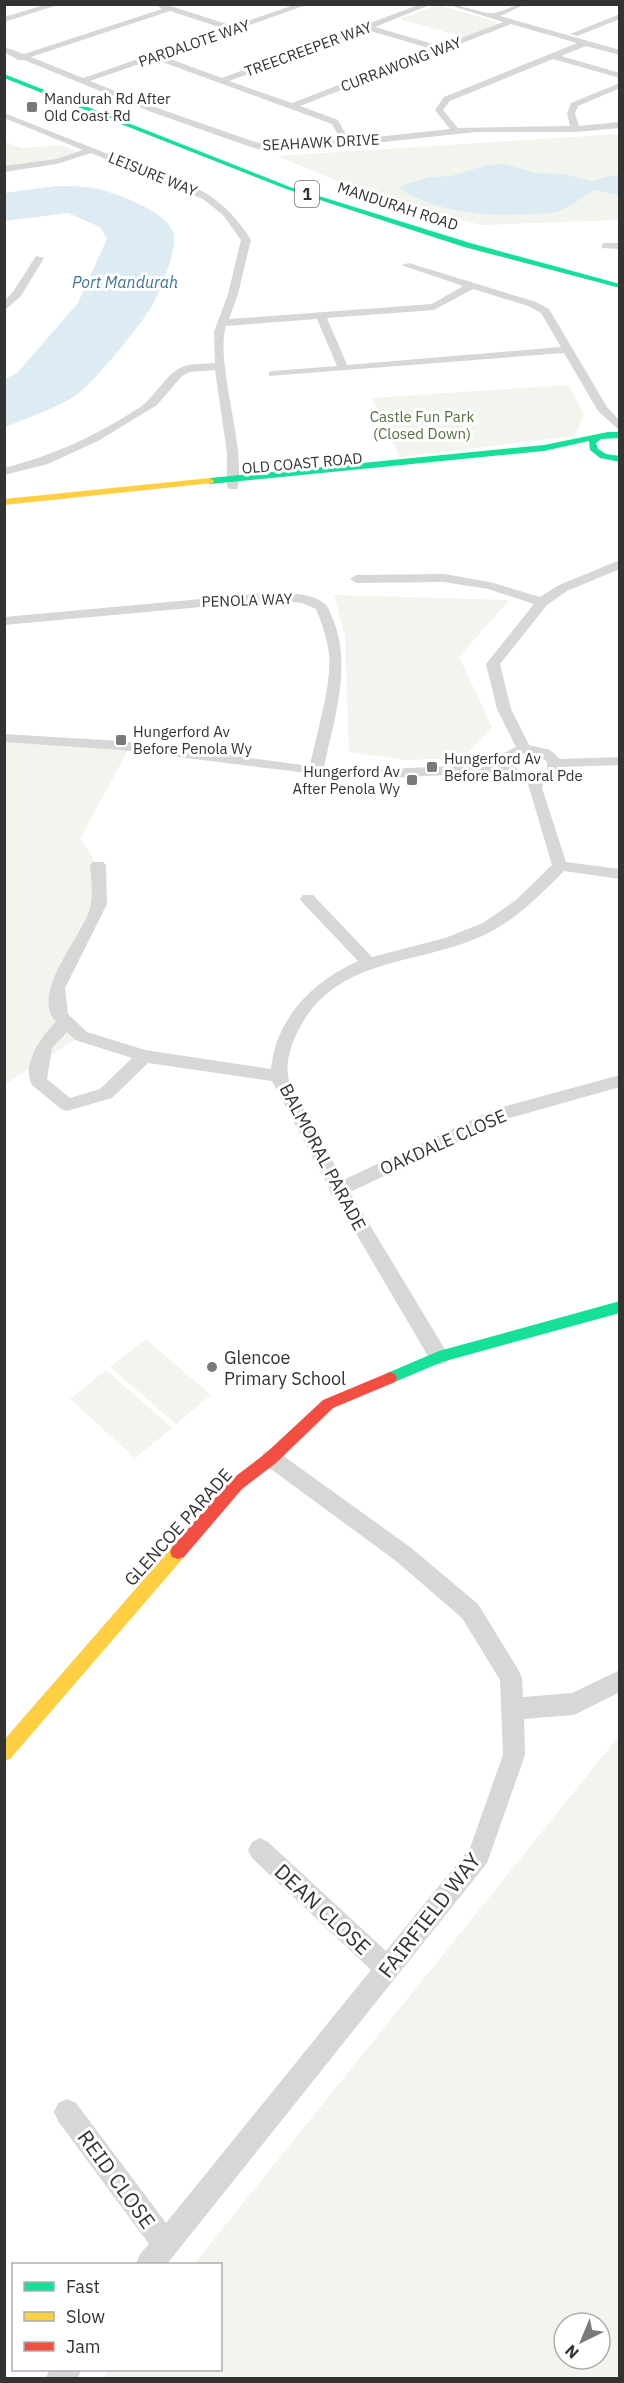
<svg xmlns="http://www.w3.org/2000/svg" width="624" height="2383" font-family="'IBM Plex Sans',sans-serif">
<rect width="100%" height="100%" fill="#fff"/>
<path fill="#f1f5ed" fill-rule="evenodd" d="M 442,6 L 494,21 L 497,24 L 463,37 L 400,19 L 432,7 Z
M 619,134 L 619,220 L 483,225 L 421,212 L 366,193 L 277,156 Z
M 5,142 L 21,148 L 61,145 L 78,152 L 56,159 L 5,167 Z
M 568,385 L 584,414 L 575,436 L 400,457 L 372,398 Z
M 334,595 L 509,600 L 459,657 L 492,727 L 463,758 L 405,760 L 349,752 L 345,636 Z
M 5,738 L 130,746 L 80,839 L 98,865 L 99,904 L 57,988 L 60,1016 L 81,1036 L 5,1084 Z
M 146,1339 L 211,1395 L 176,1424 L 110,1367 Z
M 106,1370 L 172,1428 L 135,1458 L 70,1399 Z
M 619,1736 L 619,2378 L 102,2378 L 110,2370 L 220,2370 L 220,2264 L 194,2264 ZM 564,2323 L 600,2323 L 600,2359 L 564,2359 Z"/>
<path fill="#ddebf3" d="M 505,164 L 535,173 L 563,174 L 591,181 L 619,174 L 619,195 L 594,190 C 582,197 573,206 559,211 C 551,214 540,213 531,214 C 486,217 436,213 398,187 L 429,177 L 451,176 L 487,165 Z
M 56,186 C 71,186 87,186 102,190 C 121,195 169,213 174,234 C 177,249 161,290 153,304 C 141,325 92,386 72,398 C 52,410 26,418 5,427 L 5,379 L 17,373 L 78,303 L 107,239 L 100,227 L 68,213 L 5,221 L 5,193 Z"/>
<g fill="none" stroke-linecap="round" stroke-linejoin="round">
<path fill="#d7d7d7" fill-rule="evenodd" d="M 48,4 L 61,4 L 4,22 L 4,17 Z
M 155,4 L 164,4 L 233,26 L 297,4 L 309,4 L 162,56 L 222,78 L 421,4 L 432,4 L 375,27 L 440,46 L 503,22 L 446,4 C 460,4 484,15 494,13 C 506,11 514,4 526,4 L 500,16 L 620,50 L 620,55 L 586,46 L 561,56 L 620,73 L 620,78 L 553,59 L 450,101 L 443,110 L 458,128 L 570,126 L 567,114 L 571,103 L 620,83 L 620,88 L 578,106 L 575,114 L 579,126 L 620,122 L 620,128 L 575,132 L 476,132 L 347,146 L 257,149 L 154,113 L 24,60 L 18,60 L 4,52 L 4,47 L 24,54 L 162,9 ZM 170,11 L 225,29 L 83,78 L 31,57 ZM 511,24 L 577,43 L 444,97 L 435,110 L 450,129 L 349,140 L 338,120 L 300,106 ZM 367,30 L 432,49 L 292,103 L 229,81 ZM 154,59 L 332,124 L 341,140 L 258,143 L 160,109 L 90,81 Z
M 620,14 L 620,19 L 577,36 L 570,34 Z
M 4,113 L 202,191 C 223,203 238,219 251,240 L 238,294 L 229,319 L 432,304 L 463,286 L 401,265 L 409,263 L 536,302 L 549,309 L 607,407 L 620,421 L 620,431 L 598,411 L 564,353 L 269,376 L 269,372 L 273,371 L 337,366 L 317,319 L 226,326 C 216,356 239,429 239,466 C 239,473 240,482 237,489 L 229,489 L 227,486 L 227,453 L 215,370 L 190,372 L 182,376 L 157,405 L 98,441 L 48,464 L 4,475 L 4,468 C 53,456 97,435 139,408 C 155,397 165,375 182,367 C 192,363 205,364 215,363 L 214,332 L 228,294 L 241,240 L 223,215 L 203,199 L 91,153 L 57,164 L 4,172 L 4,166 L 56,159 L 83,150 L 4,118 ZM 473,289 L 528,306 L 541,313 L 561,347 L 347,365 L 327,318 L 434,310 Z
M 605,243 L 620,243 L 620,249 L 602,248 L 602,244 Z
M 36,256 L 44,258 L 21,296 L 4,311 L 4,301 L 13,292 Z
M 620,560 L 620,569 L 567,591 L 547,605 L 500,664 L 511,709 L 529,745 L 550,750 L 560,759 L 620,757 L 620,765 L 562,767 C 559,777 553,781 543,784 L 542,788 L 566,862 L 620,869 L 620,879 L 564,871 C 539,896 514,922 482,936 C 417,966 335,956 298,1031 C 290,1046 284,1067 290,1084 L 343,1180 L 495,1109 L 620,1075 L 620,1087 L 506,1119 L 350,1192 L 446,1351 L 449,1357 L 446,1363 L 439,1365 L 432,1363 L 334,1196 L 331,1195 L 329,1188 L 272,1081 L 148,1063 L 112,1098 L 67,1111 L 61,1109 L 32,1085 C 21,1065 42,1035 56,1022 C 28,990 87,934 91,903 C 93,891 91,877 90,865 L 93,862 L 103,862 L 106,865 L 107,904 L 65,988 L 68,1014 L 87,1032 L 145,1050 L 271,1069 C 276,1018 313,981 358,961 L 303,903 L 300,899 L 303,895 L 313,895 L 372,957 L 445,938 L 483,923 L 516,900 L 552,865 L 528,784 L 517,782 L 504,772 L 387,778 L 340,777 L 121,750 L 4,742 L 4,734 L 121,741 L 310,766 C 316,735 332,685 329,654 C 327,638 322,624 316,609 L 302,603 L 277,600 L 4,625 L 4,617 L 277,592 C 292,594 314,593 326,605 C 329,608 330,613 332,617 C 353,665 334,718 324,767 L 387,769 L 499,764 L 504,753 L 516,747 L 497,709 L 486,664 L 534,604 L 488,589 L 444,582 L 356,583 L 350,579 L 356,575 L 444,574 L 490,582 L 540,597 L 559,585 ZM 528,753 L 540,756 L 547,762 L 547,771 C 535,781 519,775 512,762 L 519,755 ZM 67,1032 L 75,1040 L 132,1058 L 100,1089 L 70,1098 L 47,1079 L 52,1048 Z
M 271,1449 L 278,1452 L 410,1547 L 478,1604 L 519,1671 L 522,1678 L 523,1697 L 572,1693 L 620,1670 L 620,1692 L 574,1715 L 524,1719 L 525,1755 L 487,1863 L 167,2264 L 136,2264 L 140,2254 L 149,2244 L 58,2121 L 54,2112 L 58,2103 L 67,2099 L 76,2103 L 166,2223 L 371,1970 L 252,1858 L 248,1850 L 252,1842 L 260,1838 L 268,1842 L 386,1951 L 470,1848 L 503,1755 L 500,1680 L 462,1618 L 396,1561 L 264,1464 L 261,1458 L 264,1452 Z
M 49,2370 L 81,2370 L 78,2378 L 46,2378 Z"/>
<path fill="#16e098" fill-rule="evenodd" d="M 4,74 L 290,187 L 470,243 L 620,284 L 620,288 L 464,247 L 286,189 L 4,78 Z
M 608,432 L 620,432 L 620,438 L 601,439 L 596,443 L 598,449 L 606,454 L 620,456 L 620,462 L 600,458 L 590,450 L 589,441 L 544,451 L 210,484 L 206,481 L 210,478 L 544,445 Z
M 620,1301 L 620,1313 L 442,1362 L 390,1384 L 385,1382 L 383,1378 L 385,1374 L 439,1351 Z"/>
<path fill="#ffcf43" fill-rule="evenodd" d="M 210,478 L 214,481 L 213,483 L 4,505 L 4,499 Z
M 178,1545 L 184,1547 L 186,1552 L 184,1557 L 10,1759 L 4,1761 L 4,1740 L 172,1547 Z"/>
<path fill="#f24e42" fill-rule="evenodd" d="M 390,1372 L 395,1374 L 397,1378 L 395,1382 L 333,1408 L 276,1463 L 242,1489 L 184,1557 L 178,1559 L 172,1557 L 170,1552 L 172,1547 L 232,1479 L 266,1453 L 323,1400 Z"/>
</g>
<g fill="#7a7a7a" stroke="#fff" stroke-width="2">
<rect x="26" y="101" width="12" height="12" rx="3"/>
<rect x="115" y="734" width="12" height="12" rx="3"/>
<rect x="426" y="761" width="12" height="12" rx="3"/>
<rect x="406" y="774" width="12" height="12" rx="3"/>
<circle cx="212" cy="1367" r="6"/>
</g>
<g text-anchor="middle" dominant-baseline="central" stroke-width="6" stroke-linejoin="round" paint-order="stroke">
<g font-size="15" fill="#333" stroke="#fff">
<text transform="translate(194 43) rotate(-19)">PARDALOTE WAY</text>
<text transform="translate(308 49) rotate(-20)">TREECREEPER WAY</text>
<text transform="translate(401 64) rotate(-21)">CURRAWONG WAY</text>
<text transform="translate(321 142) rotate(-3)">SEAHAWK DRIVE</text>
<text transform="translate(153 174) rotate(22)">LEISURE WAY</text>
<text transform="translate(398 206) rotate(18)">MANDURAH ROAD</text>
<text transform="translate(302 463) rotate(-5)">OLD COAST ROAD</text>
<text transform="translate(247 600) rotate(-2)">PENOLA WAY</text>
</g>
<g font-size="15" fill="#333" stroke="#fff" text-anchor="start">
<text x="44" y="98">Mandurah Rd After<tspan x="44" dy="17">Old Coast Rd</tspan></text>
<text x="133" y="731">Hungerford Av<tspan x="133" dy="17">Before Penola Wy</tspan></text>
<text x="444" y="758">Hungerford Av<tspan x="444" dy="17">Before Balmoral Pde</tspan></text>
<text x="400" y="771" text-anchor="end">Hungerford Av<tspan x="400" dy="17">After Penola Wy</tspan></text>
</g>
<g font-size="15" fill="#56703f" stroke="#fff">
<text x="422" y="416">Castle Fun Park<tspan x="422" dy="17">(Closed Down)</tspan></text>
</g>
<rect fill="#fff" stroke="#707070" stroke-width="1.5" x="295" y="181" width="24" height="26" rx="4.5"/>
<g font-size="16" font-weight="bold" fill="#333">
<text x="307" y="194">1</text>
</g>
<g font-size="16" font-style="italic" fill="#3f7597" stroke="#fff">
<text x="125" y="282">Port Mandurah</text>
</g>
<g font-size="18" fill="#333" stroke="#fff">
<text transform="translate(443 1142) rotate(-24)">OAKDALE CLOSE</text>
<text transform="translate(323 1157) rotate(62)">BALMORAL PARADE</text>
<text transform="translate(178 1527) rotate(-48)">GLENCOE PARADE</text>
</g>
<g font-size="18" fill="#333" stroke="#fff" text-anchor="start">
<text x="224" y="1357">Glencoe<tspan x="224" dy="21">Primary School</tspan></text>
</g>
<g font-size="21" fill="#333" stroke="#fff">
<text transform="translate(323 1909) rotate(43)">DEAN CLOSE</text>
<text transform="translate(429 1915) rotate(-52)">FAIRFIELD WAY</text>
<text transform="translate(117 2179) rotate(54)">REID CLOSE</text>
</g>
</g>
<rect width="624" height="2383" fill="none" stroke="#333333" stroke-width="12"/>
<rect x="12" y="2263" width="210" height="108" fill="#ffffff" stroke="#adadad" stroke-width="1.5"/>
<rect x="24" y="2282" width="30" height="9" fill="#16e098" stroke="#adadad" stroke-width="1.5"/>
<text x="66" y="2293" font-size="18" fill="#333333">Fast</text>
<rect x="24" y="2312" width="30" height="9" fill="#ffcf43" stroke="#adadad" stroke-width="1.5"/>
<text x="66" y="2323" font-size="18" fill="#333333">Slow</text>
<rect x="24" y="2342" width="30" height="9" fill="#f24e42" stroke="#adadad" stroke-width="1.5"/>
<text x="66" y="2353" font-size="18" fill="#333333">Jam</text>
<g transform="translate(582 2341) rotate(223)"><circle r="28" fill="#ffffff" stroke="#adadad" stroke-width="1.5"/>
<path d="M0-4.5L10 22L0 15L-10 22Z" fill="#7a7a7a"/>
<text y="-9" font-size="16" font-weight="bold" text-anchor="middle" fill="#333333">N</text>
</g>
</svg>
